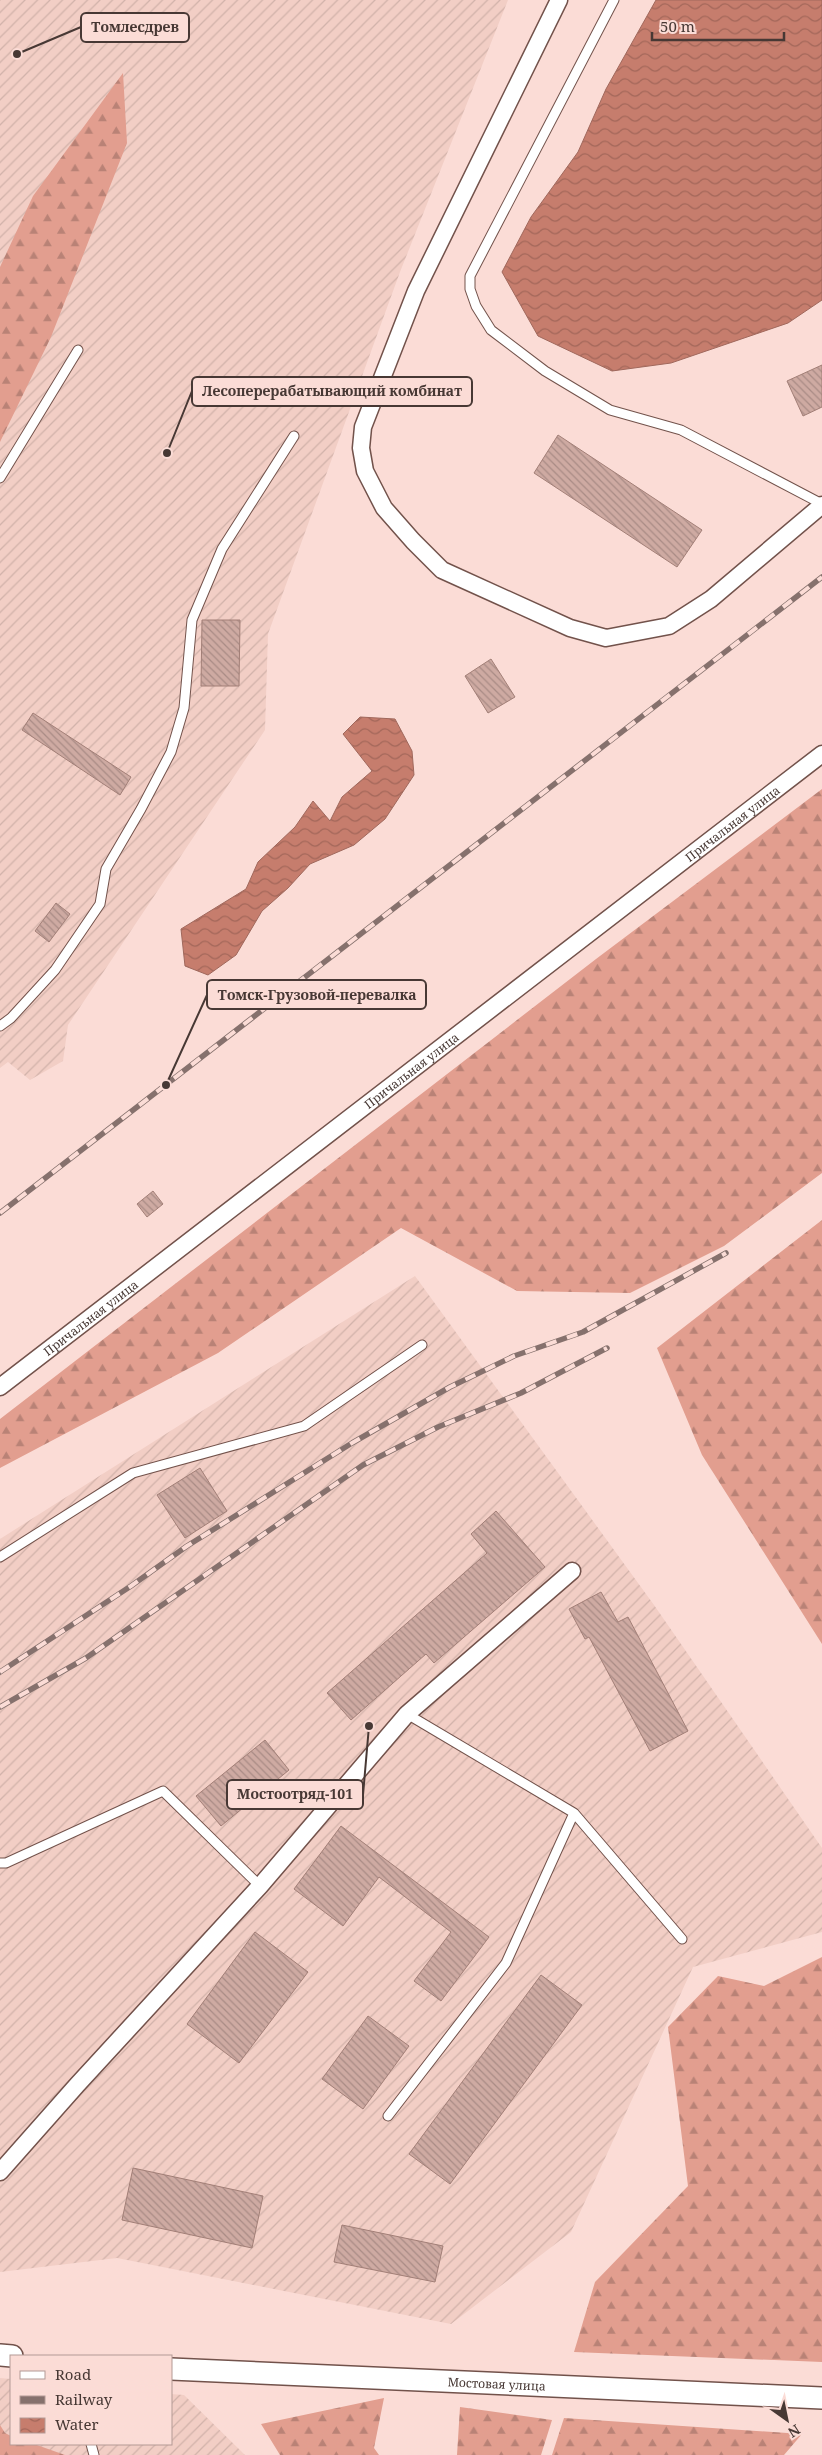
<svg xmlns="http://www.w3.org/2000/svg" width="822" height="2455" font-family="'Noto Serif',serif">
<defs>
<pattern id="industrial-furrows" width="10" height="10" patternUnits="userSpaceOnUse" patternTransform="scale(1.25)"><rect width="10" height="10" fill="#f2cec5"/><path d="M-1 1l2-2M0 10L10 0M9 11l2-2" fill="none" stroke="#d1b2aa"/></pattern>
<pattern id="forest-firs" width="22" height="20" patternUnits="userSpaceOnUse" patternTransform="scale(1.25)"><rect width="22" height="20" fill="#e29e8f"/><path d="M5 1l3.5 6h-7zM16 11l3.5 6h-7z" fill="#b98276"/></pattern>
<pattern id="water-waves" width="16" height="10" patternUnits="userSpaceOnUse" patternTransform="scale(1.25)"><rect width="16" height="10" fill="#c67d6d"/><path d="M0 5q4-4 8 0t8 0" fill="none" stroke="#a3675a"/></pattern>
<pattern id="building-back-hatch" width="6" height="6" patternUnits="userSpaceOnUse" patternTransform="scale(1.25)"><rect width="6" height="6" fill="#ceaaa2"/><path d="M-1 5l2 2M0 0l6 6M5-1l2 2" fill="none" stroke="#a98b85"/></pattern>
</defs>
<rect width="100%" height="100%" fill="#fbdcd6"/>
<path fill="url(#industrial-furrows)" d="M 0,0 L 508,0 L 400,272 L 268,634 L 265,730 L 68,1025 L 63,1061 L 30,1080 L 8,1062 L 0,1068 Z
M 415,1276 L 654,1605 L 822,1848 L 822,1932 L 693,1967 L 571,2232 L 451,2324 L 117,2258 L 0,2272 L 0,1539 Z
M 0,2378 L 11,2379 L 11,2444 L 171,2444 L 171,2394 L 184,2395 L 245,2455 L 0,2455 Z"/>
<path fill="url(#forest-firs)" d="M 123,73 L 127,143 L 51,337 L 0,442 L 0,267 L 33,196 Z
M 822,789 L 822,1173 L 724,1246 L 630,1293 L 517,1291 L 401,1228 L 218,1353 L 0,1468 L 0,1419 L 596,959 Z
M 822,1220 L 822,1644 L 702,1455 L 657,1348 Z
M 822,1957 L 822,2362 L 574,2352 L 595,2282 L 688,2186 L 668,2027 L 718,1976 L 764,1986 Z
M 384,2398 L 374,2448 L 379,2455 L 280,2455 L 261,2424 Z
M 460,2407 L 552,2420 L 541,2455 L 457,2455 Z
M 564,2418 L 802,2434 L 784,2455 L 552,2455 Z
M 0,2425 L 5,2433 L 11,2436 L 11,2444 L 34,2444 L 65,2455 L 0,2455 Z"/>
<path fill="url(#water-waves)" stroke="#a0685c" d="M 656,0 L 822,0 L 822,300 L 788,323 L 671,363 L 612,371 L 538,336 L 502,272 L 531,217 L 578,152 L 606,89 Z
M 360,717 L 395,719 L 412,751 L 414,775 L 385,819 L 354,845 L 310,864 L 288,888 L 262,911 L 236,955 L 208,975 L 185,966 L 181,929 L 246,889 L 258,862 L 295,827 L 313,801 L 330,821 L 342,797 L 372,771 L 343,734 Z"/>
<path fill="url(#building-back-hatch)" stroke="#a27f77" d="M 822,365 L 822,407 L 803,416 L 787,381 Z
M 558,435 L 702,530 L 677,567 L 534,473 Z
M 202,620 L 240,620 L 239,686 L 201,686 Z
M 491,659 L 515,697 L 488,713 L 465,676 Z
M 33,713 L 131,777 L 120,795 L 22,730 Z
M 56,903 L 70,914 L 49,942 L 35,931 Z
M 153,1191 L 163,1204 L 147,1217 L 137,1204 Z
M 200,1468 L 227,1511 L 185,1538 L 157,1495 Z
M 496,1511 L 545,1567 L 434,1663 L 426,1654 L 351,1720 L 327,1693 L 487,1553 L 471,1534 Z
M 601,1592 L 618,1622 L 628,1617 L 688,1731 L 650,1751 L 589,1637 L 585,1639 L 569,1609 Z
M 265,1740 L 289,1770 L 221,1826 L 196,1796 Z
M 341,1826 L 489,1937 L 441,2001 L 414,1981 L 451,1932 L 379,1877 L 343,1926 L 294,1889 Z
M 255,1932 L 308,1972 L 239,2063 L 187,2024 Z
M 541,1975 L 582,2005 L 450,2184 L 409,2154 Z
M 368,2016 L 409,2046 L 363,2109 L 322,2079 Z
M 133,2168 L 263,2196 L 252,2248 L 122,2220 Z
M 342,2225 L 443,2246 L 435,2282 L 334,2262 Z"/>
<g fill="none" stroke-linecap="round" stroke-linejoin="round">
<defs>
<path id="service" d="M 614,0 L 470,276 L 470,289 L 476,306 L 491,330 L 545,371 L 610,410 L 681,430 L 822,504
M 0,478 L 78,350
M 0,1026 L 11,1018 L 55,970 L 100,904 L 106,869 L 141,809 L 171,752 L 184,708 L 192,620 L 222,549 L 294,436
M 0,1557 L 133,1473 L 304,1426 L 422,1345
M 407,1714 L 574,1813 L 682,1939
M 0,1863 L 6,1863 L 163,1791 L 260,1886
M 388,2116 L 506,1963 L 574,1813
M 91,2444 L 94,2455"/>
<g id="minor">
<path d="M 559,0 L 416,291 L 363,427 L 361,448 L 365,471 L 384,508 L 413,541 L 442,570 L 570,628 L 606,638 L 669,626 L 711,599 L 822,505"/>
<path id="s1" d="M 0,1387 L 822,754"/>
<path d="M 0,2172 L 77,2085 L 260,1886 L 407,1714 L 572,1571"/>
</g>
<g id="tertiary">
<path d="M 0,2355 L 12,2356"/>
<path id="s2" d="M 171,2369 L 822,2398"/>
</g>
</defs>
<use href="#service" stroke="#72524b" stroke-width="11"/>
<use href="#minor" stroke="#72524b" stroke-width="19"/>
<use href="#tertiary" stroke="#72524b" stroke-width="24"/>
<use href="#service" stroke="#fff" stroke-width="9"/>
<use href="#minor" stroke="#fff" stroke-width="16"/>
<use href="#tertiary" stroke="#fff" stroke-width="21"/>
<defs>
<path id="rail" d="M 0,1213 L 822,577
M 0,1672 L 131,1586 L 187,1546 L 352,1443 L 450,1387 L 514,1356 L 583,1332 L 726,1253
M 0,1707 L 86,1658 L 363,1465 L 438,1427 L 521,1393 L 607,1348"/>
</defs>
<use href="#rail" stroke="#86716d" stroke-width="5.5"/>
<use href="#rail" stroke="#fbdcd6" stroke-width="4" stroke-dasharray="11" stroke-linecap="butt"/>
</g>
<g text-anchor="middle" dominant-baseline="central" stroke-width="5" stroke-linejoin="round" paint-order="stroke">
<g font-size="12" fill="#473834" stroke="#fbdcd6">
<text stroke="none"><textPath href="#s1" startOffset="924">Причальная улица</textPath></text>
<text stroke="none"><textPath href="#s1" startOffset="519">Причальная улица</textPath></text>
<text stroke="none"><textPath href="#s1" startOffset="114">Причальная улица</textPath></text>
<text stroke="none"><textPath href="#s2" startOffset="326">Мостовая улица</textPath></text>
</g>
</g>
<path fill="none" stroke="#473834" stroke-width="2" d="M17 54L81 27M167 453L192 391M166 1085L207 995M369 1726L363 1795"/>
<g fill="#473834" stroke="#fbdcd6" stroke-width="2">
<circle cx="17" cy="54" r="5"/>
<circle cx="167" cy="453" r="5"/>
<circle cx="166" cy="1085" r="5"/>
<circle cx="369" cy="1726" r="5"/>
</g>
<g fill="#fbdcd6" stroke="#473834" stroke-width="2">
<rect x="81" y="13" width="108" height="29" rx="5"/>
<rect x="192" y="377" width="280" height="29" rx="5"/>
<rect x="207" y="980" width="219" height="29" rx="5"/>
<rect x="227" y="1780" width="136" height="29" rx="5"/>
</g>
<g font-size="14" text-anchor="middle" font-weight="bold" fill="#473834">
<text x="135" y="32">Томлесдрев</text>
<text x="332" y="396">Лесоперерабатывающий комбинат</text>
<text x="317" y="1000">Томск-Грузовой-перевалка</text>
<text x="295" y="1799">Мостоотряд-101</text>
</g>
<rect x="10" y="2355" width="162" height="90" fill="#fbdcd6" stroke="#b39a95"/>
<rect x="20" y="2371" width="25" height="8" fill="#ffffff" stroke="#b39a95"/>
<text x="55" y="2380" font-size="15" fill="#473834">Road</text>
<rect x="20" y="2396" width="25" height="8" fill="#86716d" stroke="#b39a95"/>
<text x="55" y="2405" font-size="15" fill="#473834">Railway</text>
<rect x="20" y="2418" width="25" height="15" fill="url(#water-waves)" stroke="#b39a95"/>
<text x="55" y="2430" font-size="15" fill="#473834">Water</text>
<g transform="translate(787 2420) rotate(147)" stroke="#fbdcd6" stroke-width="4" paint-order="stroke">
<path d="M0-4L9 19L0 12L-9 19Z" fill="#473834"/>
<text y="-8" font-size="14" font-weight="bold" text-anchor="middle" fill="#473834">N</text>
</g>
<path d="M652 32v8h132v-8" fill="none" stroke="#473834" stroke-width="2.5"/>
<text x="660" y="32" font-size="15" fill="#473834" stroke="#fbdcd6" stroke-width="4" paint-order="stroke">50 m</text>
</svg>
